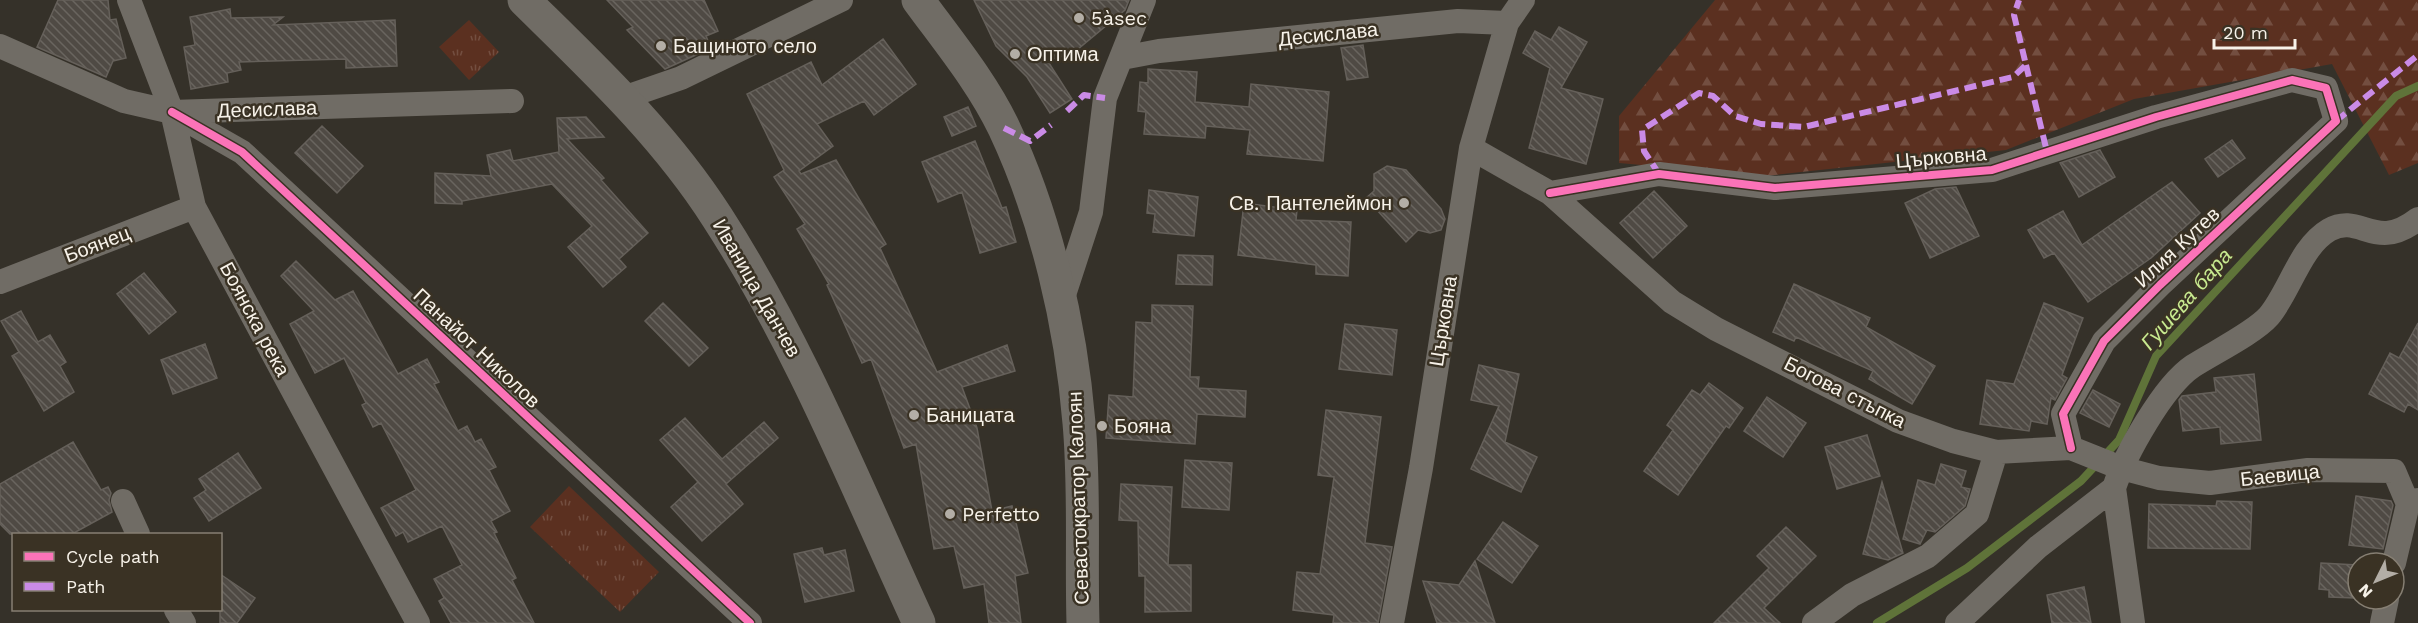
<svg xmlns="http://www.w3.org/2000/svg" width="2418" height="623" font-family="'Work Sans',sans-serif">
<defs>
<pattern id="grass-tufts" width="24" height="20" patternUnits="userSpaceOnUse" patternTransform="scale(1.5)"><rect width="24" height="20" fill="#5b3020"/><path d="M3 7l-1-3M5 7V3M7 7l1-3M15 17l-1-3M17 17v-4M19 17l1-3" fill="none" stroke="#734e40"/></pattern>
<pattern id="forest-firs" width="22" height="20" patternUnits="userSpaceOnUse" patternTransform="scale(1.5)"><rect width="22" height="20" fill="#5b3020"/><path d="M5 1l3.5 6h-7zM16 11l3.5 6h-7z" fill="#734e40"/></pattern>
<pattern id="building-back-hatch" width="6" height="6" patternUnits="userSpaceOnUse" patternTransform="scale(1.5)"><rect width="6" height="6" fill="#4f4a44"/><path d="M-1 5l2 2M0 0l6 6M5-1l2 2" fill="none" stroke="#69655f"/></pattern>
</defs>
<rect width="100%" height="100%" fill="#353129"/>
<path fill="url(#grass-tufts)" d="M 469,20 L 499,52 L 469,80 L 439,47 Z
M 569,486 L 659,572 L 620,612 L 530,527 Z"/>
<path fill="url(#forest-firs)" d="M 1715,0 L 2418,0 L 2418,163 L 2389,175 L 2332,64 L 2134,99 L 2006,150 L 1765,176 L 1619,163 L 1619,116 Z"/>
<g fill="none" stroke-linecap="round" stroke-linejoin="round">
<path stroke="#5f7339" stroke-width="8" d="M 1877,623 L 1967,568 L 2081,481 L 2119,440 L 2156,356 L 2396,96 L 2418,86"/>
</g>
<path fill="url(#building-back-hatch)" stroke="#65605a" stroke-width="1.5" d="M 58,0 L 108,0 L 110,20 L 116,19 L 126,58 L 113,61 L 106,77 L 37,47 Z
M 607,0 L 704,0 L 718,31 L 706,36 L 711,48 L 665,69 L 627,30 L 633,27 Z
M 974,0 L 1129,0 L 1125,10 L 1072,54 L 1047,60 L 1072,99 L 1050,113 L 1027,77 L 996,46 Z
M 230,9 L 231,18 L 283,17 L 273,25 L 395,20 L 397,66 L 346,68 L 346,59 L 239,62 L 241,70 L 227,73 L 228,82 L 191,89 L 184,47 L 195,45 L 190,17 Z
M 1559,27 L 1587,42 L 1561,88 L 1603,99 L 1586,164 L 1529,148 L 1550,68 L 1523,53 L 1535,31 L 1551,40 Z
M 883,39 L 916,84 L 874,115 L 864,101 L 817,124 L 833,146 L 799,171 L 801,174 L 836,160 L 886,244 L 880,248 L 937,372 L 1007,345 L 1015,371 L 962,387 L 977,428 L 992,511 L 1012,506 L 1028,573 L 1015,576 L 1021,623 L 989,623 L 984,584 L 964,588 L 954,546 L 934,549 L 916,444 L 904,448 L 871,359 L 862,363 L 827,285 L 829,284 L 797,229 L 805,224 L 774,177 L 784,170 L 747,94 L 811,62 L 822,85 Z
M 1363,45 L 1368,77 L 1347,80 L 1341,48 Z
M 1148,69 L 1197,72 L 1195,102 L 1249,107 L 1251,84 L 1329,92 L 1323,161 L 1247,154 L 1250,130 L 1206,126 L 1205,138 L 1144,134 L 1146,112 L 1138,111 L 1140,82 L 1148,83 Z
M 968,107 L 976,126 L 952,136 L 944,117 Z
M 586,117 L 604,137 L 567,139 L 604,178 L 601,180 L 648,233 L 619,259 L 626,267 L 603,287 L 568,247 L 592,226 L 552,184 L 462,201 L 462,204 L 435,203 L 435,173 L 491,176 L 487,155 L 510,150 L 513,161 L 559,152 L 557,118 Z
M 322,126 L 363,166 L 337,193 L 295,153 Z
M 2232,140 L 2245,158 L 2218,177 L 2205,159 Z
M 975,141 L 1002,208 L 1006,207 L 1016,242 L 980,253 L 962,192 L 938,202 L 922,162 Z
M 2100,150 L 2115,177 L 2079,197 L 2060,163 Z
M 1387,166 L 1406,170 L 1441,209 L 1445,219 L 1441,230 L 1430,233 L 1418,230 L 1406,242 L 1366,198 L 1374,191 L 1374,174 Z
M 2172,182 L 2200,213 L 2151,258 L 2088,302 L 2054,253 L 2044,258 L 2028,230 L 2063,211 L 2082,245 Z
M 1956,187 L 1979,236 L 1930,258 L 1905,203 L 1935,189 Z
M 1149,190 L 1198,197 L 1194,236 L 1153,232 L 1155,214 L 1147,213 Z
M 1654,191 L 1687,226 L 1653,258 L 1620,223 Z
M 1244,203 L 1297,210 L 1296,220 L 1351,222 L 1348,276 L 1316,274 L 1316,265 L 1238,255 Z
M 1178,255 L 1213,256 L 1212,285 L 1176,284 Z
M 296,261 L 335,300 L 353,291 L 398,374 L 427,359 L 439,382 L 434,384 L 458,431 L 467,426 L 475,442 L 481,439 L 496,467 L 489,470 L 510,511 L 491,521 L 497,532 L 494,533 L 516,578 L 512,580 L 534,623 L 451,623 L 439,601 L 444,598 L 434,579 L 462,565 L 442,526 L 408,542 L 403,532 L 396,536 L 381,508 L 416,490 L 381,423 L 373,427 L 362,405 L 366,403 L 344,358 L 315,373 L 290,324 L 314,311 L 281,276 Z
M 144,273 L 176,312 L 149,334 L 117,294 Z
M 1794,284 L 1870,318 L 1866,327 L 1935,366 L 1912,404 L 1869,379 L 1873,371 L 1796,337 L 1794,341 L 1773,332 Z
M 663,303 L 708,348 L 689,366 L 645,321 Z
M 2044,303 L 2083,318 L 2062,375 L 2067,378 L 2055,400 L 2051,398 L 2047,424 L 2031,421 L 2029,431 L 1980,424 L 1987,380 L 2014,384 Z
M 1152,305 L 1193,306 L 1190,377 L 1199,377 L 1198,388 L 1246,391 L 1245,417 L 1197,414 L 1195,444 L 1106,438 L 1109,395 L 1133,397 L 1136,322 L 1152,323 Z
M 21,311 L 38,342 L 50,335 L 66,362 L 60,366 L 74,392 L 44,411 L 12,356 L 19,352 L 1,321 Z
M 2418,323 L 2418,410 L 2408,404 L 2404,412 L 2369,394 L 2390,353 L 2399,358 Z
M 1345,324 L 1397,330 L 1392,375 L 1339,369 Z
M 205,344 L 217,378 L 173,394 L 161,360 Z
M 1479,365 L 1519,374 L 1505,442 L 1537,457 L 1521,492 L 1471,469 L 1499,406 L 1471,400 Z
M 2254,374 L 2261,440 L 2221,444 L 2220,427 L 2183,431 L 2179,400 L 2182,396 L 2216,392 L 2214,378 Z
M 1709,383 L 1743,408 L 1729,428 L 1726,426 L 1678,495 L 1644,471 L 1673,430 L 1667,425 L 1692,390 L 1700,395 Z
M 2093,390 L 2120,404 L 2109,427 L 2080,413 Z
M 1767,397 L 1806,423 L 1783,457 L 1744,431 Z
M 1326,410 L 1381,417 L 1365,543 L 1392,547 L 1378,623 L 1333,623 L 1334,615 L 1293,610 L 1297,572 L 1320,574 L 1334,477 L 1318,475 Z
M 685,418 L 722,459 L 764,422 L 778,438 L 726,484 L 743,504 L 702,541 L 671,507 L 698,482 L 660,440 Z
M 1867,435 L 1880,476 L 1837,489 L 1825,447 Z
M 73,442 L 101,490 L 108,487 L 111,493 L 109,500 L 112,512 L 72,534 L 10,534 L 0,524 L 0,484 Z
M 238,453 L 261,488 L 209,521 L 194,498 L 206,490 L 199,479 Z
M 1185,460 L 1232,463 L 1229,510 L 1182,507 Z
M 1941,464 L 1966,471 L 1961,487 L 1970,489 L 1965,506 L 1935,532 L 1927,530 L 1920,544 L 1903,539 L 1918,480 L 1935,485 Z
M 1882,482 L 1903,553 L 1888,560 L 1863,554 Z
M 1121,484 L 1172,487 L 1168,565 L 1191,565 L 1191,611 L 1145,612 L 1145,576 L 1139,576 L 1138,521 L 1119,520 Z
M 2356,496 L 2391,501 L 2393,505 L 2383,549 L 2349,545 Z
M 2217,501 L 2252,502 L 2250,549 L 2148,548 L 2149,504 L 2216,506 Z
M 1503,522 L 1538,546 L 1512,583 L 1477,559 Z
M 1786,527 L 1816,556 L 1764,608 L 1780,623 L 1714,623 L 1769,568 L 1757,556 Z
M 822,548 L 824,555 L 845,550 L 854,591 L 805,602 L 794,554 Z
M 1475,561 L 1495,623 L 1437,623 L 1423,581 L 1459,585 Z
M 2321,563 L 2357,565 L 2355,598 L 2329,597 L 2329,590 L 2319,589 Z
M 220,574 L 255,598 L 237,623 L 220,623 Z
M 2084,587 L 2091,623 L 2052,623 L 2047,595 Z"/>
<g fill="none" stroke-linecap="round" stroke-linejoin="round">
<path stroke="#706c65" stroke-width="24" d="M 129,0 L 172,112 L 194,207 L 418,623
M 0,46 L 124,101 L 172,112 L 512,101
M 1122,58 L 1159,51 L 1458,21 L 1507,23
M 623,98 L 681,78 L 841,0
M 172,112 L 242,152 L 750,623
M 1471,148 L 1550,193 L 1672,302 L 1716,329 L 1898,421 L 1953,441 L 1996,452 L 2071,448 L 2121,468 L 2159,478 L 2210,483 L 2308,470 L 2394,471 L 2408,504 L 2418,500
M 1550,193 L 1659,174 L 1775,188 L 1992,170 L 2156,117 L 2292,80 L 2326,88 L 2336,121 L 2160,285 L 2104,341 L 2063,414 L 2071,448
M 0,282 L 194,207
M 1062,301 L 1091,212 L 1105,98 L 1144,0
M 123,501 L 138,534
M 2394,563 L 2408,504
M 176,610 L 184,623
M 1392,623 L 1421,468 L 1471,148 L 1507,23 L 1523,0
M 1814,623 L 1852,595 L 1928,556 L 1977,514 L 1996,452
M 1957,623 L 2038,547 L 2114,488
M 2133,623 L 2114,488 C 2125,455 2163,386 2193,366 C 2213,353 2254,333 2269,316 C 2290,291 2300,247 2329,230 C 2361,212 2374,253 2418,219
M 2382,623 L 2387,599"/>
<path stroke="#706c65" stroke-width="33" d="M 524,0 C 593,68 664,134 717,217 C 799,344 856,486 919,623
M 918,0 C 948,41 982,82 1004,128 C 1046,217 1071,325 1079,423 C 1085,489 1081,557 1083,623"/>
<path stroke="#ca8be6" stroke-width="6" stroke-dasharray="12 6" stroke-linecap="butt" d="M 2026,65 L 2047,152
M 1067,111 L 1084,95 L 1105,98
M 2336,121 L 2418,55
M 1004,128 L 1030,141 L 1051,125
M 1659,174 L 1644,151 L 1642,130 L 1699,93 L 1713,96 L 1735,116 L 1761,124 L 1804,127 L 2013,77 L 2026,65 L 2014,15 L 2019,0"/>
<defs>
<path id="cycleway" d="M 172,112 L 242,152 L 750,623
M 1550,193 L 1659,174 L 1775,188 L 1992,170 L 2156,117 L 2292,80 L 2326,88 L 2336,121 L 2160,285 L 2104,341 L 2063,414 L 2071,448"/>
</defs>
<use href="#cycleway" stroke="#3a3224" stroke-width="11"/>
<use href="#cycleway" stroke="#fb73b8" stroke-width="8"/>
</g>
<g fill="#b3aea6" stroke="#3a3224" stroke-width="2">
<circle cx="1079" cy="18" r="6"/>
<circle cx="661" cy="46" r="6"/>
<circle cx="1015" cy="54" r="6"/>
<circle cx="1404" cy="203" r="6"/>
<circle cx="914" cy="415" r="6"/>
<circle cx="1102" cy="426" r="6"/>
<circle cx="950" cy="514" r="6"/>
</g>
<g text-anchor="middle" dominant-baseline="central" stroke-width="5" stroke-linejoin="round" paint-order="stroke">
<g font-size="20" fill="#f7f2e9" stroke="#3a3224" text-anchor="start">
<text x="1091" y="18">5àsec</text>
<text x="673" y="46">Бащиното село</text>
<text x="1027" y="54">Оптима</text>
<text x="1392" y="203" text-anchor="end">Св. Пантелеймон</text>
<text x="926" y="415">Баницата</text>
<text x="1114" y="426">Бояна</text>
<text x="962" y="514">Perfetto</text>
</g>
<g font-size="20" fill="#f7f2e9" stroke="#3a3224">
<text transform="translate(1328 34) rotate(-6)">Десислава</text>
<text transform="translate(267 109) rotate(-2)">Десислава</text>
<text transform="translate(1941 157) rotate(-5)">Църковна</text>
<text transform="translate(97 244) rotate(-21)">Боянец</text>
<text transform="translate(2177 247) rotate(-43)">Илия Кутев</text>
<text transform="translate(757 288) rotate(60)">Иваница Данчев</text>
<text transform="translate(255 319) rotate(62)">Боянска река</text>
<text transform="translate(1443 321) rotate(-81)">Църковна</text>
<text transform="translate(477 348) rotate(43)">Панайот Николов</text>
<text transform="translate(1845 392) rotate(27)">Богова стъпка</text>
<text transform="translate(2280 475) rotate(-6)">Баевица</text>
<text transform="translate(1078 498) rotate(-92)">Севастократор Калоян</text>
</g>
<g font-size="21" font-style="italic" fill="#c8ea90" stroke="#3a3224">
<text transform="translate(2186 299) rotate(-49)">Гушева бара</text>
</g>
</g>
<rect x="12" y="533" width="210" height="78" fill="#3a3224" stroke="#867f73" stroke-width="1.5"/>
<rect x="24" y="552" width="30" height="9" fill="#fb73b8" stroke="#867f73" stroke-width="1.5"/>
<text x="66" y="563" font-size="18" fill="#f7f2e9">Cycle path</text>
<rect x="24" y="582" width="30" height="9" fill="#ca8be6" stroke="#867f73" stroke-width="1.5"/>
<text x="66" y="593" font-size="18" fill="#f7f2e9">Path</text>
<g transform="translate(2376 581) rotate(227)"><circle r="28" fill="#3a3224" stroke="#867f73" stroke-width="1.5"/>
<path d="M0-4.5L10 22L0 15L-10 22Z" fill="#b3aea6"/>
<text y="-9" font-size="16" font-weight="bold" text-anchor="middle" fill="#f7f2e9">N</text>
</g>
<path d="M2214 39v9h81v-9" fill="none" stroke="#f7f2e9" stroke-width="3"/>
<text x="2223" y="39" font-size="18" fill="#f7f2e9" stroke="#3a3224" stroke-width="4.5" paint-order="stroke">20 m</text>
</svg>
